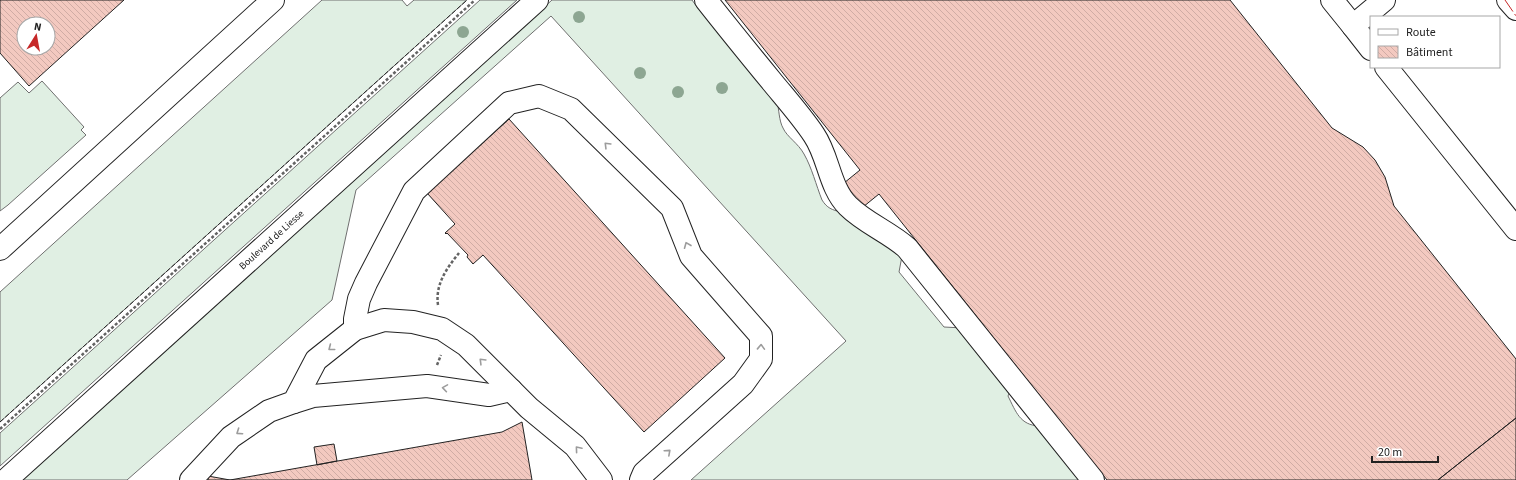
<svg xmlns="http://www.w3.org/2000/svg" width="1516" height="480" font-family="'Source Sans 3',sans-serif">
<defs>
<pattern id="building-back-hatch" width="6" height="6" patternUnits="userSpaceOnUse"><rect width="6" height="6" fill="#f3c9c0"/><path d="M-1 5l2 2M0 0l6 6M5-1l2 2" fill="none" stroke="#d0aca5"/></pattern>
</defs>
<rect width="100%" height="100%" fill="#fff"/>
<path fill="#e0efe3" stroke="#6f6f6f" d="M 322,0 L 402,0 L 407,6 L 414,0 L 467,0 L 0,422 L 0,292 Z
M 480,0 L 517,0 L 0,466 L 0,433 Z
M 552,0 L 692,0 L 697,7 L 703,7 L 777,101 C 779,109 779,121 783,128 C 787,137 798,143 804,154 C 812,168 816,185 822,200 C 827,208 832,210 841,212 L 902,256 L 899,272 L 944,327 L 963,328 L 1011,389 L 1008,396 C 1016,412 1020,425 1039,426 L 1084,480 L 691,480 L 846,341 L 551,16 L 356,190 L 332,300 L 127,480 L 20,480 Z
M 42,81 L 84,127 L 81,130 L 86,135 L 8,205 L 0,211 L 0,98 L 18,82 L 29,93 Z"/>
<path fill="url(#building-back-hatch)" stroke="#222" fill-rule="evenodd" d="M 0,0 L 124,0 L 29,86 L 0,53 ZM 24,24 L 48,24 L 48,48 L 24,48 Z
M 725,0 L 1230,0 L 1332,128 L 1363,147 L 1375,160 L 1385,177 L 1394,206 L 1516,359 L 1516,418 L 1438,480 L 1107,480 L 879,194 L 863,207 L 856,200 L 844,183 L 860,170 Z
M 509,119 L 725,358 L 644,432 L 483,255 L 473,264 L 467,257 L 468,255 L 447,233 L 446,234 L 445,233 L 455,224 L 427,193 Z
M 1516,418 L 1516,480 L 1438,480 Z
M 522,422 L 532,480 L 208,480 L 208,476 L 230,480 L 502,432 Z
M 334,444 L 337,461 L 317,465 L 314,447 Z"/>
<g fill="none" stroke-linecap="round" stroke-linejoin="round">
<defs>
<g id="minor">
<path d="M 706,0 C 728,28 750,55 773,83 C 787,100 802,117 814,135 C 829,157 829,187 848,206 C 865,223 889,232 907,248 L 1093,480"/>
<path d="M 1332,0 L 1353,26"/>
<path d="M 1508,0 L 1516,9"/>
<path d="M 1371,49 L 1353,26 L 1384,0"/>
<path d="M 1386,67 L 1516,229"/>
<path d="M 0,249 L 273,0"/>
<path d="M 355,329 L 355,319 L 359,299 L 366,283 L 414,191 L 509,103 L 539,96 L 571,109 L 672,208 L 691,256 L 761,336 L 761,359 L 743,384 L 644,473 L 641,480"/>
<path d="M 294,402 L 313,396 L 427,386 L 489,395 L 511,390"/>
<path id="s1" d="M 6,480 L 537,0"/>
<path d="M 191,480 L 231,437 L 269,411 L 294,402 L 316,360 L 355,329 L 384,320 L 413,322 L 442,329 L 466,345 L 529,408 L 575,446 L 601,480"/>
</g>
</defs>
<use href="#minor" stroke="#222" stroke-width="24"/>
<path stroke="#646464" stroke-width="2.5" stroke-dasharray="3 2" stroke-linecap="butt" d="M 438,305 C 435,284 447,268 459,253
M 437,365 L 441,355
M 0,429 L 475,0"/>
<use href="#minor" stroke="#fff" stroke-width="22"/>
<path stroke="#222" stroke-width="1" stroke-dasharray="5 2" stroke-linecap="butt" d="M 0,422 L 467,0"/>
<path stroke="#c62828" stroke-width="1" stroke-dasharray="14 3 2 3" stroke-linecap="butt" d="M 1505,0 L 1516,16"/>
</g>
<g fill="#8da692">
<circle cx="579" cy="17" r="6"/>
<circle cx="463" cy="32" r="6"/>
<circle cx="640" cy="73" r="6"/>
<circle cx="722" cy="88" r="6"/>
<circle cx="678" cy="92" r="6"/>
</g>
<defs><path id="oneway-chevron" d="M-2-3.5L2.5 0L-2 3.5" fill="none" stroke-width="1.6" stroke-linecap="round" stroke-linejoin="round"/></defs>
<g stroke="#9c9c9c">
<use href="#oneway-chevron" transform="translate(607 145) rotate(-135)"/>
<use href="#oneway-chevron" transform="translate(687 245) rotate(-112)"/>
<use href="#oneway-chevron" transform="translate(761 347) rotate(-88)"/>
<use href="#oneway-chevron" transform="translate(331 348) rotate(142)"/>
<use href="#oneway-chevron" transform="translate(482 361) rotate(-135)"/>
<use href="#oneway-chevron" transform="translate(445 388) rotate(-171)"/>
<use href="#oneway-chevron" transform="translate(239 432) rotate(146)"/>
<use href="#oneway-chevron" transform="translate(578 449) rotate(-130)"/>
<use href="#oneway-chevron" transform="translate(668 452) rotate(-42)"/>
</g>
<g text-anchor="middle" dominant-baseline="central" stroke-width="3" stroke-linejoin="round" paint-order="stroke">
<g font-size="10" fill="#222" stroke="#fff">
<text stroke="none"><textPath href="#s1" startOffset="358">Boulevard de Liesse</textPath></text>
</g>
</g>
<rect x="1370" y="16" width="130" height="52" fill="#ffffff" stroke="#a7a7a7"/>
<rect x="1378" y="29" width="20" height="6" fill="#ffffff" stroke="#a7a7a7"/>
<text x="1406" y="36" font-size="12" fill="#222222">Route</text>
<rect x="1378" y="46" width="20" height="12" fill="url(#building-back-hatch)" stroke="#a7a7a7"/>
<text x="1406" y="56" font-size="12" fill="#222222">Bâtiment</text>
<g transform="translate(36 36) rotate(11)"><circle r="19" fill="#ffffff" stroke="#a7a7a7"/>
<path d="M0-3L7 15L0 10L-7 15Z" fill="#c62828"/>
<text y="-6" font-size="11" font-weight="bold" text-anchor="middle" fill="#222222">N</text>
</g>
<path d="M1372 456v6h66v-6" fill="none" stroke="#222222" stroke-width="2"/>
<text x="1378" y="456" font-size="12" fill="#222222" stroke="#ffffff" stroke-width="3" paint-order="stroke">20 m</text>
</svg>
